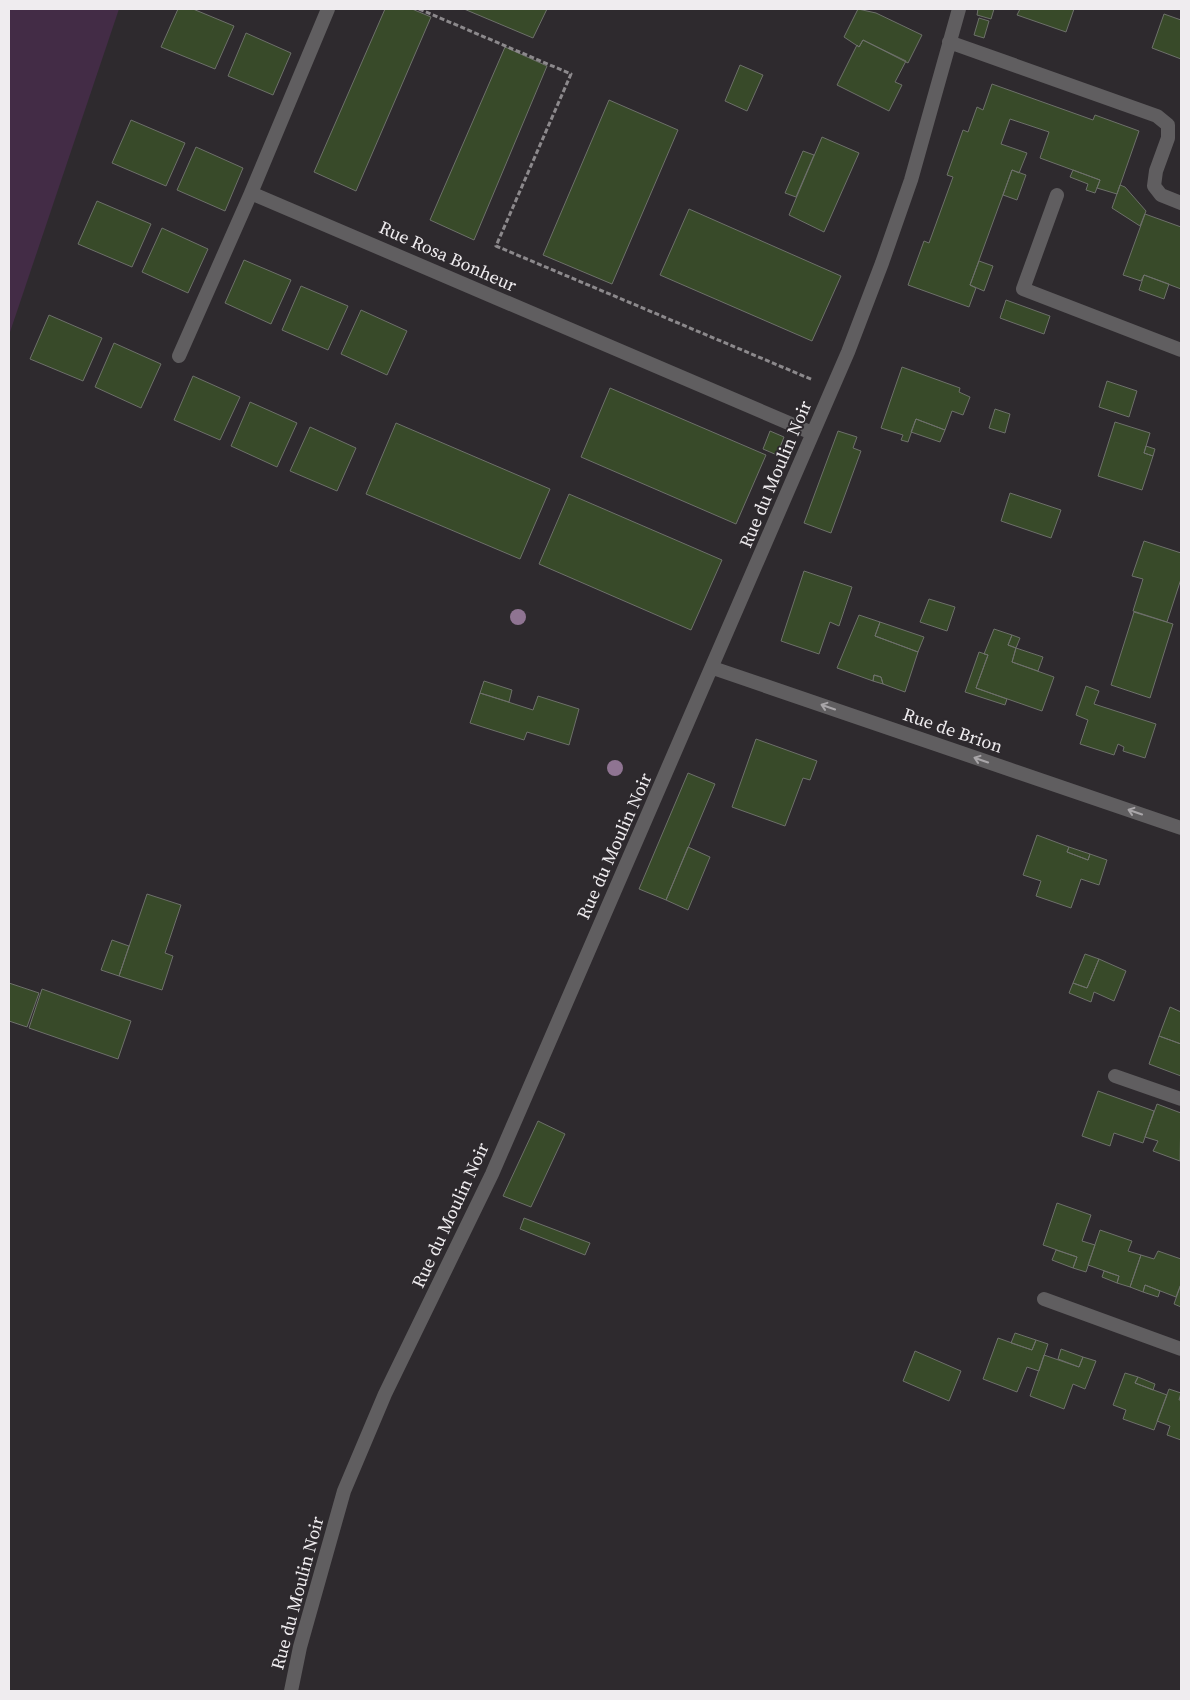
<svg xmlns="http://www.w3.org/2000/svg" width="1190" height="1700" font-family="'Source Serif 4',serif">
<rect width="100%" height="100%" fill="#2e2a2e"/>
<path fill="#432c46" d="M 9,9 L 119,9 L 9,335 Z"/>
<path fill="#384a29" stroke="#6d706a" d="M 178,9 L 193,9 L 234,26 L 215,69 L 161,47 Z
M 385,9 L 412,9 L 431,17 L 356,191 L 314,172 Z
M 464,9 L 547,9 L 533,38 Z
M 858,9 L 876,13 L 922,35 L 908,63 L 863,40 L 859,47 L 844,37 Z
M 978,9 L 994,9 L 991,19 L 977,15 Z
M 1020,9 L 1074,9 L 1066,32 L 1017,15 Z
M 1164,14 L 1181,20 L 1181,59 L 1152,48 Z
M 979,18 L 989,21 L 984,38 L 974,35 Z
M 246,33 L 291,53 L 273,95 L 228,76 Z
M 863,40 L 906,61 L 895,82 L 902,85 L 889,111 L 837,85 L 857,45 L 859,47 Z
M 505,47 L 547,66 L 474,240 L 430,220 Z
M 740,65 L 763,75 L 747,111 L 725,101 Z
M 992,84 L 1093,120 L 1095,115 L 1139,131 L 1117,194 L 1097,188 L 1100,180 L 1040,158 L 1049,132 L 1010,119 L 1001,144 L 1027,153 L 1019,173 L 1012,170 L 970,285 L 976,288 L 969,307 L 908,285 L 924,241 L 929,243 L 953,177 L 947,175 L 963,130 L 968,132 L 977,107 L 983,110 Z
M 609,100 L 678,130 L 612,284 L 543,255 Z
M 131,120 L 185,143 L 166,186 L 112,163 Z
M 822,137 L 859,153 L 824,232 L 789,215 Z
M 196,147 L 243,168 L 225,211 L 177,190 Z
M 803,151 L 814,155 L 796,197 L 785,193 Z
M 1012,170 L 1026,175 L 1017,200 L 1003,195 Z
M 1073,170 L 1100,180 L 1095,193 L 1086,190 L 1088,184 L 1070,177 Z
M 1120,185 L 1125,187 L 1146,211 L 1140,226 L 1112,208 Z
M 97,201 L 151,224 L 132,267 L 78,244 Z
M 689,209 L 841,276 L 812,341 L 660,275 Z
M 1145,214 L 1181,227 L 1181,289 L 1144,275 L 1141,281 L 1123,275 Z
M 162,228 L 208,249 L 188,293 L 142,272 Z
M 244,260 L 291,280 L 271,324 L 225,303 Z
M 979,261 L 993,266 L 984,291 L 970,285 Z
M 1144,275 L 1169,284 L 1164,299 L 1139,290 Z
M 301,286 L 348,306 L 328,350 L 282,330 Z
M 1006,300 L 1050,316 L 1044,334 L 1000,318 Z
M 361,310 L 407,331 L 387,375 L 341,354 Z
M 49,315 L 102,338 L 83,381 L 30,359 Z
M 114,343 L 161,364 L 141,408 L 95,387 Z
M 902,367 L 960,388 L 959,392 L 970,397 L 963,415 L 952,411 L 945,430 L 916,419 L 908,442 L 901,440 L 903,435 L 881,428 Z
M 193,376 L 240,397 L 220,440 L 174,420 Z
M 1107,381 L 1137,391 L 1129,417 L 1099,407 Z
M 610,388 L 766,455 L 736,524 L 581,457 Z
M 250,402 L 297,423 L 277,467 L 231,446 Z
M 995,409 L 1010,414 L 1005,433 L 989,428 Z
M 916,419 L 945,430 L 940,442 L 911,432 Z
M 1115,422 L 1150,433 L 1144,453 L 1153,456 L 1142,490 L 1098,476 Z
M 396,423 L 550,489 L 520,559 L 366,494 Z
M 310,427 L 356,448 L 337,491 L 290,471 Z
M 770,431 L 784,437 L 777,455 L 763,449 Z
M 838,431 L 857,437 L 853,448 L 861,451 L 831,533 L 804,523 Z
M 1146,446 L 1155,449 L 1153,456 L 1144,453 Z
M 1010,493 L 1061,510 L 1051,538 L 1001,521 Z
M 569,494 L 722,560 L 691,630 L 539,564 Z
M 1144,541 L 1181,553 L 1181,579 L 1167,622 L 1133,611 L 1143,579 L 1132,576 Z
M 804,571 L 852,587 L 839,626 L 830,622 L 819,654 L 781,641 Z
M 929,599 L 955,607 L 947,631 L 920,622 Z
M 1134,612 L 1173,624 L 1150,698 L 1111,685 Z
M 859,615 L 880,622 L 875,636 L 918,652 L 905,692 L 883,684 L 881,677 L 874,675 L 873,681 L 837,668 Z
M 880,622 L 924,637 L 918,652 L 875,636 Z
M 994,629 L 1012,635 L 1008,645 L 1016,648 L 1012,662 L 1054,677 L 1042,711 L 976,688 L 988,655 L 984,654 Z
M 1012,635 L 1020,638 L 1016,648 L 1008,645 Z
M 1016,648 L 1043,657 L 1038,671 L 1012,662 Z
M 979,652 L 988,655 L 976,688 L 1007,699 L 1005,705 L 965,692 Z
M 874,675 L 881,677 L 883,684 L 873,681 Z
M 484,681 L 512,690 L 509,702 L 480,693 Z
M 1086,686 L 1099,691 L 1094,704 L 1156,724 L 1145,758 L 1123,751 L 1124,747 L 1118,744 L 1114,755 L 1080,744 L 1088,720 L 1076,715 Z
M 480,693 L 533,710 L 538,696 L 579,709 L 569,745 L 527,732 L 524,740 L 470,723 Z
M 756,739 L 817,761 L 810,780 L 803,778 L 785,826 L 732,807 Z
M 688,773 L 715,784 L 666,900 L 639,889 Z
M 1037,835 L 1069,847 L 1067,852 L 1088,860 L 1090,854 L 1107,860 L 1099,885 L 1081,879 L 1071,908 L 1036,896 L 1041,881 L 1023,875 Z
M 688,847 L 710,857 L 688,910 L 666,900 Z
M 1069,847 L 1090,854 L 1088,860 L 1067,852 Z
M 147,894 L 181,905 L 165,953 L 173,956 L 162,990 L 119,976 Z
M 112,940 L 129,946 L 119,976 L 101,970 Z
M 1085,954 L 1099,959 L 1087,988 L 1073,983 Z
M 1099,959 L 1126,971 L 1114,1001 L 1094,992 L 1091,1002 L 1069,993 L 1073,983 L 1087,988 Z
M 9,983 L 39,993 L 27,1027 L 9,1021 Z
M 42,989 L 131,1021 L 118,1059 L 29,1028 Z
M 1170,1007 L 1181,1012 L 1181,1044 L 1159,1036 Z
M 1159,1036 L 1181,1044 L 1181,1076 L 1149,1064 Z
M 1098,1091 L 1154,1111 L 1143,1143 L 1114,1133 L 1110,1146 L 1082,1136 Z
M 1157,1104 L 1181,1113 L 1180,1161 L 1153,1151 L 1158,1141 L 1145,1137 Z
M 538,1121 L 565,1134 L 531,1207 L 503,1196 Z
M 1057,1203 L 1091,1215 L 1082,1241 L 1095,1245 L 1086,1272 L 1073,1268 L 1077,1257 L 1043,1245 Z
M 524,1218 L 590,1243 L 585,1255 L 520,1229 Z
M 1100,1230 L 1132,1241 L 1128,1251 L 1141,1255 L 1130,1287 L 1117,1283 L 1119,1276 L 1088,1265 Z
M 1056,1250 L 1077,1257 L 1073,1268 L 1052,1260 Z
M 1158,1251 L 1181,1259 L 1181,1284 L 1176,1297 L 1145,1285 L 1143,1292 L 1130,1287 L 1141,1255 L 1154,1259 Z
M 1104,1271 L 1119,1276 L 1117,1283 L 1102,1277 Z
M 1181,1284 L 1181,1307 L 1174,1304 Z
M 1145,1285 L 1160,1291 L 1158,1297 L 1143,1292 Z
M 1015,1333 L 1036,1340 L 1032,1350 L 1011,1343 Z
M 998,1338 L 1032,1350 L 1036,1340 L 1048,1344 L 1039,1371 L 1027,1367 L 1017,1392 L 983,1379 Z
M 1061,1349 L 1083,1357 L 1079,1367 L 1058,1359 Z
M 915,1351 L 961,1371 L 949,1401 L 903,1381 Z
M 1044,1355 L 1079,1367 L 1083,1357 L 1096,1361 L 1085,1389 L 1073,1384 L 1064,1409 L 1030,1396 Z
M 1125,1373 L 1138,1377 L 1135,1383 L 1167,1395 L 1154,1430 L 1123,1419 L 1126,1410 L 1113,1405 Z
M 1138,1377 L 1155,1384 L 1153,1390 L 1135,1383 Z
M 1169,1389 L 1181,1393 L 1179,1400 L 1181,1400 L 1181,1440 L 1167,1435 L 1170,1426 L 1157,1421 Z"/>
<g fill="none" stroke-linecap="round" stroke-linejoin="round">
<path stroke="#8c898c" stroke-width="3" stroke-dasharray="5 2.5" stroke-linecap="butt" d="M 419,9 L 571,74 L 496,246 L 813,380"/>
<path stroke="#605e60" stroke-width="14" d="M 1057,195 L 1023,289 L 1181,350"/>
<path stroke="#605e60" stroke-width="14" d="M 328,9 L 251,193 L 812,433
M 949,42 L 1157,116 L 1168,125 L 1168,138 L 1156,171 L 1154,186 L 1161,195 L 1181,203
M 179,356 L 251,193
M 713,668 L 1181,828
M 1115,1076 L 1181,1099
M 1044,1299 L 1181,1349
M 291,1691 L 300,1647 L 344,1491 L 385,1394 L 492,1174 L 848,352 L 882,263 L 911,180 L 959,9"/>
</g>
<g fill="#8f7492">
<circle cx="518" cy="617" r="8"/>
<circle cx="615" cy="768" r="8"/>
</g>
<defs><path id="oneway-shaft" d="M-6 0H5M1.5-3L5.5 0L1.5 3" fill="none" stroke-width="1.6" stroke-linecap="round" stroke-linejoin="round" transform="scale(1.25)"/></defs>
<g stroke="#a8a5a8">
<use href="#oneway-shaft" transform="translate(828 707) rotate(-161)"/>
<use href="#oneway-shaft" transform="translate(981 760) rotate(-161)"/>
<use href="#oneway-shaft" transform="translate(1135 812) rotate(-161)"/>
</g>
<g text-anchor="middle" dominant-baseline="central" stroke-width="4" stroke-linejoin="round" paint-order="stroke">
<g font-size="18" fill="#efecef" stroke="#2e2a2e">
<text transform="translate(448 256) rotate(24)">Rue Rosa Bonheur</text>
<text transform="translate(775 474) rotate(-67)">Rue du Moulin Noir</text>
<text transform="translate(953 730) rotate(19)">Rue de Brion</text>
<text transform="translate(614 846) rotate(-66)">Rue du Moulin Noir</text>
<text transform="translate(450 1215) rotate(-65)">Rue du Moulin Noir</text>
<text transform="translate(297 1593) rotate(-75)">Rue du Moulin Noir</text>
</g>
</g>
<rect width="1190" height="1700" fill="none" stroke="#efecef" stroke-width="20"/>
</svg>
